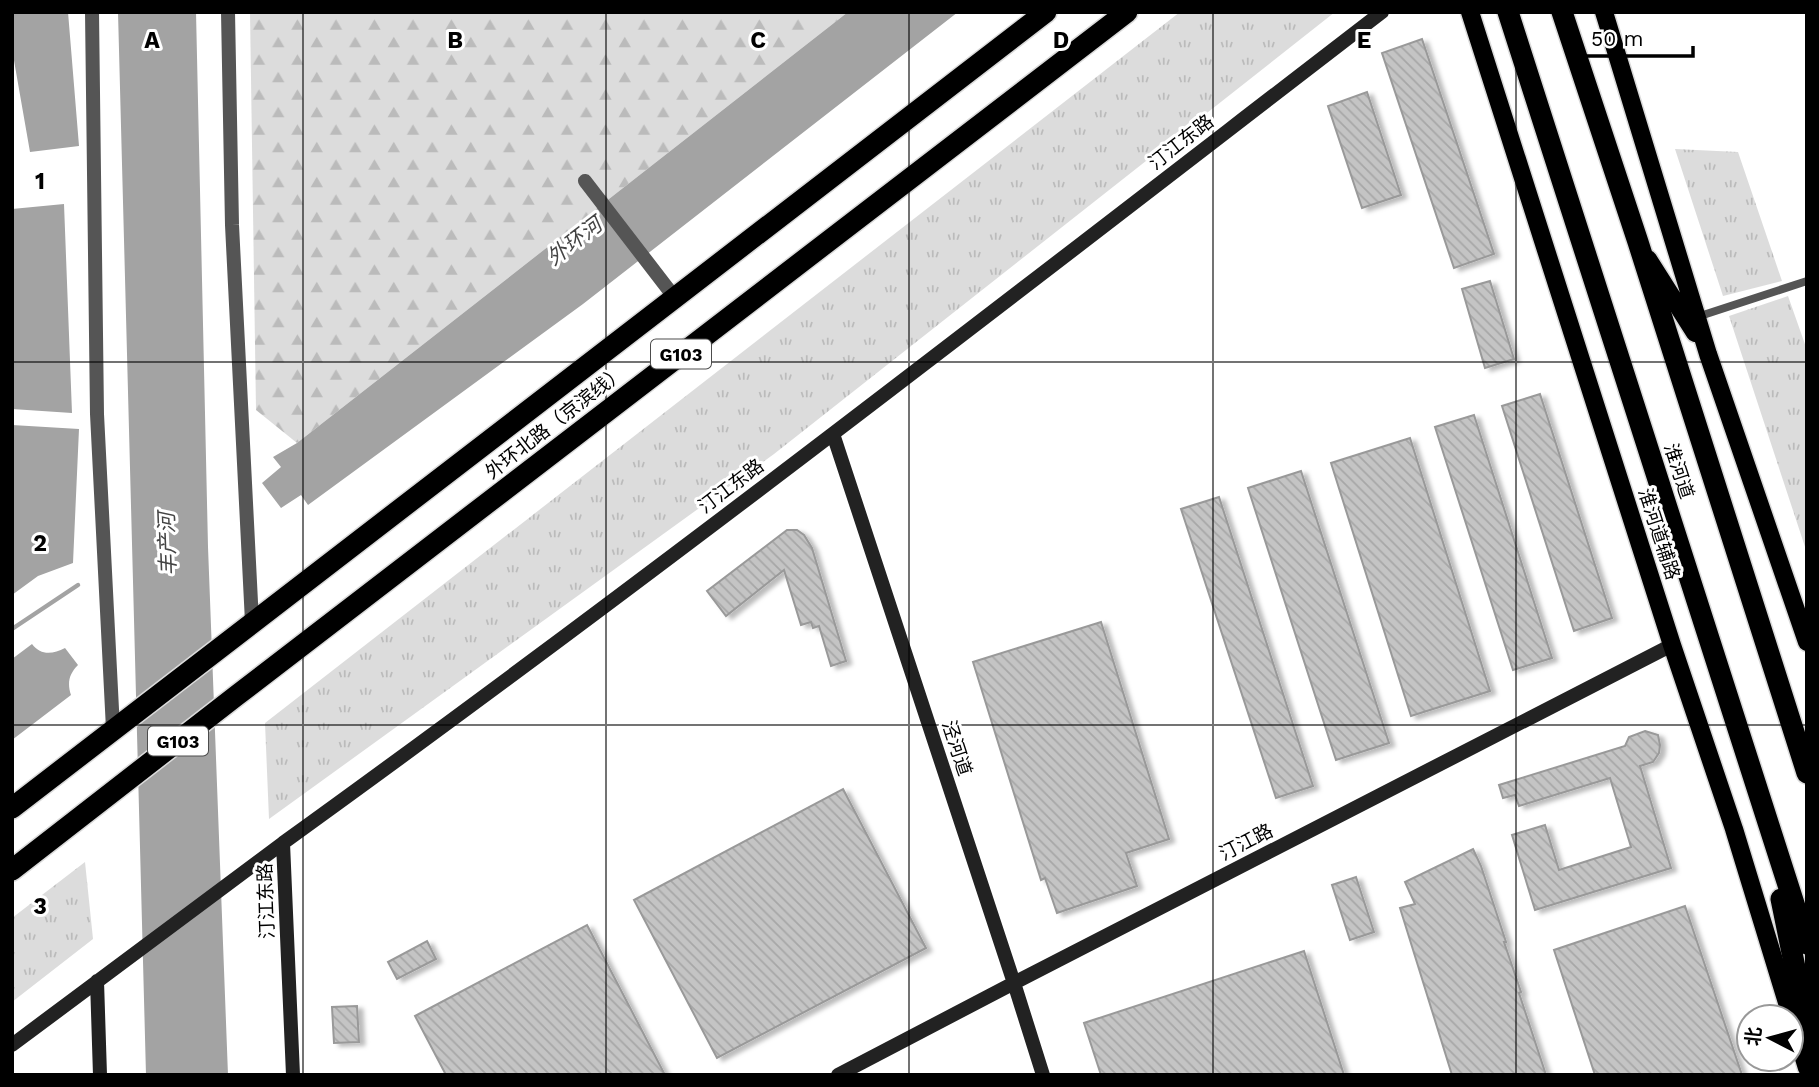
<svg xmlns="http://www.w3.org/2000/svg" width="1819" height="1087" font-family="'Work Sans','Noto Sans SC',sans-serif">
<defs>
<pattern id="grass-tufts" width="24" height="20" patternUnits="userSpaceOnUse" patternTransform="scale(1.75)"><rect width="24" height="20" fill="#dcdcdc"/><path d="M3 7l-1-3M5 7V3M7 7l1-3M15 17l-1-3M17 17v-4M19 17l1-3" fill="none" stroke="#bbb"/></pattern>
<pattern id="forest-firs" width="22" height="20" patternUnits="userSpaceOnUse" patternTransform="scale(1.75)"><rect width="22" height="20" fill="#dcdcdc"/><path d="M5 1l3.5 6h-7zM16 11l3.5 6h-7z" fill="#bbb"/></pattern>
<pattern id="building-back-hatch" width="6" height="6" patternUnits="userSpaceOnUse" patternTransform="scale(1.75)"><rect width="6" height="6" fill="#c4c4c4"/><path d="M-1 5l2 2M0 0l6 6M5-1l2 2" fill="none" stroke="#a7a7a7"/></pattern>
<filter id="shadow"><feDropShadow dx="5.5" dy="3" stdDeviation="2" flood-color="#0004"/></filter>
</defs>
<rect width="100%" height="100%" fill="#fff"/>
<path fill="url(#grass-tufts)" d="M 1180,12 L 1335,12 L 774,454 L 269,819 L 265,723 Z
M 1675,149 L 1738,152 L 1782,281 L 1723,296 Z
M 1788,296 L 1807,350 L 1807,553 L 1729,316 Z
M 85,862 L 93,939 L 12,1002 L 12,918 Z"/>
<path fill="url(#forest-firs)" d="M 250,12 L 848,12 L 297,443 L 256,410 Z"/>
<path fill="#a3a3a3" d="M 12,12 L 68,12 L 79,146 L 30,152 L 12,49 Z
M 118,12 L 196,12 L 208,547 L 228,1075 L 146,1075 Z
M 848,12 L 958,12 L 583,304 L 308,505 L 301,495 L 281,508 L 262,483 L 281,467 L 273,457 L 297,443 Z
M 64,204 L 72,413 L 12,409 L 12,209 Z
M 12,425 L 79,429 L 73,563 L 38,576 L 12,595 Z
M 32,644 C 41,656 53,654 65,648 L 78,665 C 69,674 67,683 71,695 L 12,740 L 12,659 Z"/>
<g fill="none" stroke-linecap="round" stroke-linejoin="round">
<path stroke="#a3a3a3" stroke-width="4.5" d="M 12,629 L 78,585"/>
</g>
<path fill="url(#building-back-hatch)" stroke="#999" stroke-width="2" filter="url(#shadow)" d="M 1422,39 L 1494,254 L 1454,268 L 1382,53 Z
M 1367,92 L 1401,195 L 1362,208 L 1328,106 Z
M 1490,281 L 1514,359 L 1485,368 L 1462,289 Z
M 1540,394 L 1612,618 L 1574,631 L 1502,406 Z
M 1474,415 L 1552,658 L 1513,670 L 1435,427 Z
M 1410,438 L 1490,691 L 1411,716 L 1331,463 Z
M 1301,471 L 1389,743 L 1336,760 L 1248,488 Z
M 1219,497 L 1313,786 L 1276,798 L 1181,509 Z
M 787,530 L 797,530 L 804,535 L 812,548 L 846,661 L 831,666 L 819,626 L 813,628 L 811,622 L 801,625 L 784,570 L 726,616 L 707,591 Z
M 1101,622 L 1169,839 L 1126,853 L 1137,886 L 1057,913 L 1045,878 L 1041,880 L 973,662 Z
M 1645,731 L 1658,735 L 1660,745 L 1659,753 L 1653,762 L 1640,766 L 1671,868 L 1535,910 L 1512,835 L 1545,825 L 1559,870 L 1631,847 L 1610,778 L 1519,806 L 1515,795 L 1503,798 L 1499,785 L 1625,746 L 1629,737 Z
M 843,789 L 926,948 L 717,1058 L 634,900 Z
M 1473,849 L 1481,866 L 1506,942 L 1504,942 L 1521,992 L 1519,993 L 1546,1075 L 1452,1075 L 1400,908 L 1415,904 L 1405,882 Z
M 1356,877 L 1374,932 L 1350,940 L 1332,885 Z
M 1685,906 L 1742,1075 L 1595,1075 L 1554,950 Z
M 587,925 L 665,1075 L 446,1075 L 415,1016 Z
M 427,941 L 436,959 L 397,979 L 388,962 Z
M 1304,951 L 1344,1075 L 1101,1075 L 1084,1023 Z
M 357,1006 L 359,1042 L 334,1043 L 332,1007 Z"/>
<g fill="none" stroke-linecap="round" stroke-linejoin="round">
<defs>
<path id="primary" d="M 1470,12 L 1672,645 L 1734,829 L 1807,1068
M 1604,12 L 1708,354 L 1807,642
M 1648,259 L 1695,333"/>
<path id="highway" d="M 1508,12 L 1807,944
M 1562,12 L 1638,242 L 1807,773
M 12,808 L 1046,12
M 12,870 L 236,696 L 1127,12
M 1781,899 L 1807,1026"/>
</defs>
<use href="#primary" stroke="#dbdbdb" stroke-width="21"/>
<use href="#highway" stroke="#dbdbdb" stroke-width="24"/>
<path stroke="#555" stroke-width="8" d="M 1697,317 L 1807,281"/>
<path stroke="#555" stroke-width="14" d="M 92,12 L 97,414 L 113,729
M 228,12 L 232,225 L 252,622
M 585,181 L 675,298"/>
<path stroke="#222" stroke-width="14" d="M 833,434 L 1014,983 L 1043,1075
M 97,981 L 100,1075
M 12,1045 L 283,843
M 293,1075 L 283,843 C 656,574 1018,292 1382,12
M 838,1075 L 1014,983 L 1672,645"/>
<use href="#primary" stroke="#000" stroke-width="18"/>
<use href="#highway" stroke="#000" stroke-width="21"/>
</g>
<path fill="none" stroke="#000" stroke-width="2" stroke-opacity="0.55" d="M 303,12 L 303,1075M 606,12 L 606,1075M 909,12 L 909,1075M 1213,12 L 1213,1075M 1516,12 L 1516,1075M 12,362 L 1807,362M 12,725 L 1807,725"/>
<g text-anchor="middle" dominant-baseline="central" stroke-width="6" stroke-linejoin="round" paint-order="stroke">
<g fill="#fff" stroke="#4c4c4c" stroke-width="2">
<rect x="651" y="339.5" width="60" height="29" rx="5"/>
<rect x="148" y="726.5" width="60" height="29" rx="5"/>
</g>
<g font-size="18" font-weight="bold" fill="#000">
<text x="681" y="354">G103</text>
<text x="178" y="741">G103</text>
</g>
<g font-size="19" fill="#000" stroke="#fff">
<text transform="translate(1181 142) rotate(-38)">汀江东路</text>
<text transform="translate(555 422) rotate(-38)">外环北路（京滨线）</text>
<text transform="translate(1679 471) rotate(72)">淮河道</text>
<text transform="translate(731 486) rotate(-37)">汀江东路</text>
<text transform="translate(1659 534) rotate(72)">淮河道辅路</text>
<text transform="translate(957 748) rotate(72)">泾河道</text>
<text transform="translate(1246 842) rotate(-27)">汀江路</text>
<text transform="translate(266 901) rotate(-92)">汀江东路</text>
</g>
<g font-size="21" font-style="italic" fill="#444" stroke="#fff">
<text transform="translate(574 241) rotate(-38)">外环河</text>
<text transform="translate(167 544) rotate(-92)">丰产河</text>
</g>
</g>
<g font-size="23" text-anchor="middle" font-weight="bold" fill="#000" stroke="#fff" stroke-width="6" stroke-linejoin="round" paint-order="stroke">
<text x="152" y="48">A</text>
<text x="455" y="48">B</text>
<text x="758" y="48">C</text>
<text x="1061" y="48">D</text>
<text x="1364" y="48">E</text>
<text x="40" y="189">1</text>
<text x="40" y="551">2</text>
<text x="40" y="914">3</text>
</g>
<rect width="1819" height="1087" fill="none" stroke="#000000" stroke-width="28"/>
<g transform="translate(1770 1038) rotate(276)"><circle r="33" fill="#ffffff" stroke="#999999" stroke-width="2"/>
<path d="M0-5L12 26L0 18L-12 26Z" fill="#000000"/>
<text y="-10" font-size="19" font-weight="bold" text-anchor="middle" fill="#000000">北</text>
</g>
<path d="M1581 46v10h112v-10" fill="none" stroke="#000000" stroke-width="3.5"/>
<text x="1591" y="46" font-size="21" fill="#000000" stroke="#ffffff" stroke-width="5" paint-order="stroke">50 m</text>
</svg>
